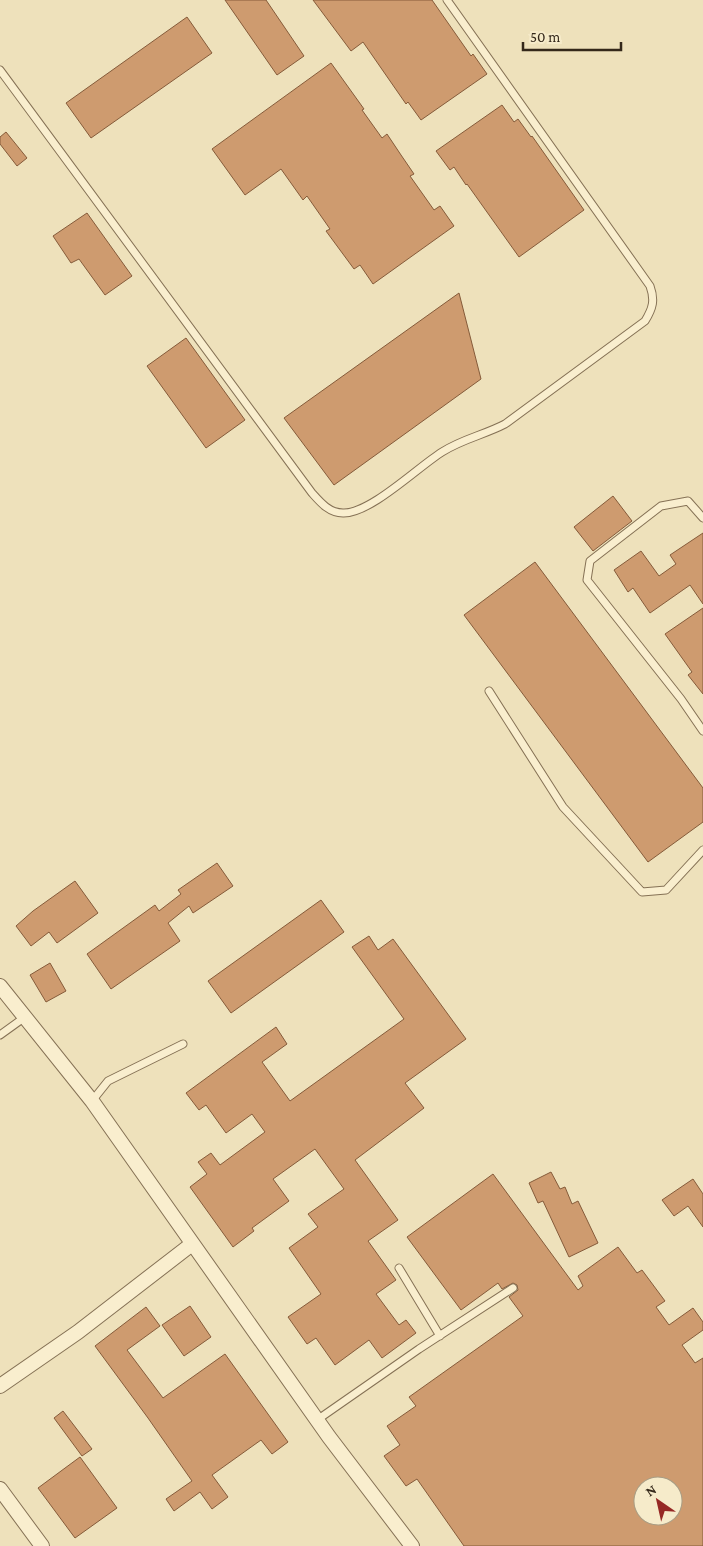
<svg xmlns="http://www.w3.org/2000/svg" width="703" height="1546" font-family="'Crimson Pro',serif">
<rect width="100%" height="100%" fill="#eee1bb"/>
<path fill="#ce9b6f" stroke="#855b3a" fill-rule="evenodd" d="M 225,0 L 266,0 L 304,56 L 277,75 Z
M 313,0 L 432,0 L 471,56 L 473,54 L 487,74 L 421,120 L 408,102 L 406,104 L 363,42 L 351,51 Z
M 187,17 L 212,53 L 91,138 L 66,103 Z
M 331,63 L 364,109 L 362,110 L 382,138 L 387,134 L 401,155 L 414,174 L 410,176 L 434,210 L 440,206 L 454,226 L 373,284 L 360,265 L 354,269 L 326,231 L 330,229 L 307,196 L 303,200 L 281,169 L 245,195 L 212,149 Z
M 502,105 L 514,122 L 518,119 L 531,137 L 532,136 L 584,210 L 519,257 L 467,184 L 466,185 L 454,167 L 450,170 L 436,151 Z
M 6,132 L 27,158 L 17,166 L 0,144 L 0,137 Z
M 87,213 L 132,276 L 105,295 L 79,259 L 71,263 L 53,236 Z
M 459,293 L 481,379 L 334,485 L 284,418 Z
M 186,338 L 245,420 L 206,448 L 147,366 Z
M 613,496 L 632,521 L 593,551 L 574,527 Z
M 703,533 L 703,604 L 690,585 L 650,613 L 633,588 L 628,592 L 614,570 L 641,551 L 659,576 L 676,564 L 670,555 Z
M 535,562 L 703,788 L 703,822 L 648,862 L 464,615 Z
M 703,608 L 703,694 L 688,675 L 692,672 L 665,634 Z
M 217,863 L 233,886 L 193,913 L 189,906 L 168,923 L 180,941 L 111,989 L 87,954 L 155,905 L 159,911 L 181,894 L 178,890 Z
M 75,881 L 98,913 L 57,943 L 49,932 L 31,946 L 16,926 L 33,911 Z
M 321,900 L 344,932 L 231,1013 L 208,981 Z
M 369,936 L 378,950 L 393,939 L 466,1039 L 405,1083 L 424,1108 L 355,1160 L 398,1220 L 368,1241 L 396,1280 L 376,1294 L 399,1325 L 406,1320 L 416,1333 L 382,1358 L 369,1340 L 335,1365 L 316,1338 L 307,1344 L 288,1317 L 321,1294 L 289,1248 L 318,1227 L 308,1214 L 344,1189 L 315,1149 L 273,1179 L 289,1201 L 252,1228 L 254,1231 L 233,1247 L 190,1187 L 207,1174 L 198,1162 L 211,1153 L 220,1165 L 265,1132 L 252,1114 L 226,1133 L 206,1105 L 199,1110 L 186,1093 L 276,1027 L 287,1044 L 262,1062 L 290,1101 L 404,1019 L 352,947 Z
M 50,963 L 66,991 L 46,1002 L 30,975 Z
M 551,1172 L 560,1189 L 565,1187 L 572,1204 L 578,1201 L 598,1243 L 569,1257 L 543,1201 L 538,1203 L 529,1183 Z
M 493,1174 L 578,1290 L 583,1286 L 578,1276 L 618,1247 L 637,1273 L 642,1270 L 665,1301 L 656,1307 L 669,1325 L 693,1308 L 703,1322 L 703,1330 L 682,1345 L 695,1363 L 703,1358 L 703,1546 L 464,1546 L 417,1479 L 406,1486 L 384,1456 L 400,1445 L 387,1426 L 416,1406 L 409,1397 L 523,1316 L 509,1297 L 518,1290 L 517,1285 L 513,1283 L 502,1289 L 498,1283 L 461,1310 L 407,1237 ZM 643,1486 L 673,1486 L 673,1516 L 643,1516 Z
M 693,1179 L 703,1194 L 703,1227 L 688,1206 L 674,1216 L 662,1200 Z
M 190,1306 L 211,1337 L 184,1356 L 162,1325 Z
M 146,1307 L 160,1326 L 127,1350 L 163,1398 L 225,1354 L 288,1442 L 272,1454 L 261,1440 L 212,1475 L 228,1497 L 212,1509 L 200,1492 L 174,1511 L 166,1499 L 192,1481 L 148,1418 L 95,1346 Z
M 63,1411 L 92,1449 L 82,1456 L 54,1418 Z
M 80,1457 L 117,1508 L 75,1538 L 38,1488 Z"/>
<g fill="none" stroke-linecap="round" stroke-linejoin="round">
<defs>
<path id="lane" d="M 0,70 L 312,493 C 320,502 329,513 343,513 C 370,514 418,467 442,452 C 462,439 484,435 505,424 L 645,321 C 653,308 655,300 650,286 L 447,0
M 703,518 L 688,501 L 661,506 L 590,561 L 587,580 L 681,699 L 703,731
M 489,691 L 563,807 L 642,892 L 666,890 L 703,850
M 0,1035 L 25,1017
M 92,1101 L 108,1081 L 183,1044
M 399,1268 L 440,1336
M 317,1420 L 419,1349 L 513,1288"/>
<path id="street" d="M 0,986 L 92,1101 L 329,1437 L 412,1546
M 0,1386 L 78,1332 L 192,1244
M 0,1489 L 42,1546"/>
</defs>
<use href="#lane" stroke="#857155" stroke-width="9"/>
<use href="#street" stroke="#857155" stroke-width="16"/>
<use href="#lane" stroke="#f9eece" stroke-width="7"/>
<use href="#street" stroke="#f9eece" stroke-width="14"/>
</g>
<g transform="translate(658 1501) rotate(326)"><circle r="24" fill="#f6ebca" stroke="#a89d84"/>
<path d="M0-4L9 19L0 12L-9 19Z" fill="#962824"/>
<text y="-8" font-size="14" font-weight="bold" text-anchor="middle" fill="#34281a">N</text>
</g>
<path d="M523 42v8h98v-8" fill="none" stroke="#34281a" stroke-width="2.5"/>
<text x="530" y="42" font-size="15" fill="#34281a" stroke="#f6ebca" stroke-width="4" paint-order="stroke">50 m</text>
</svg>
